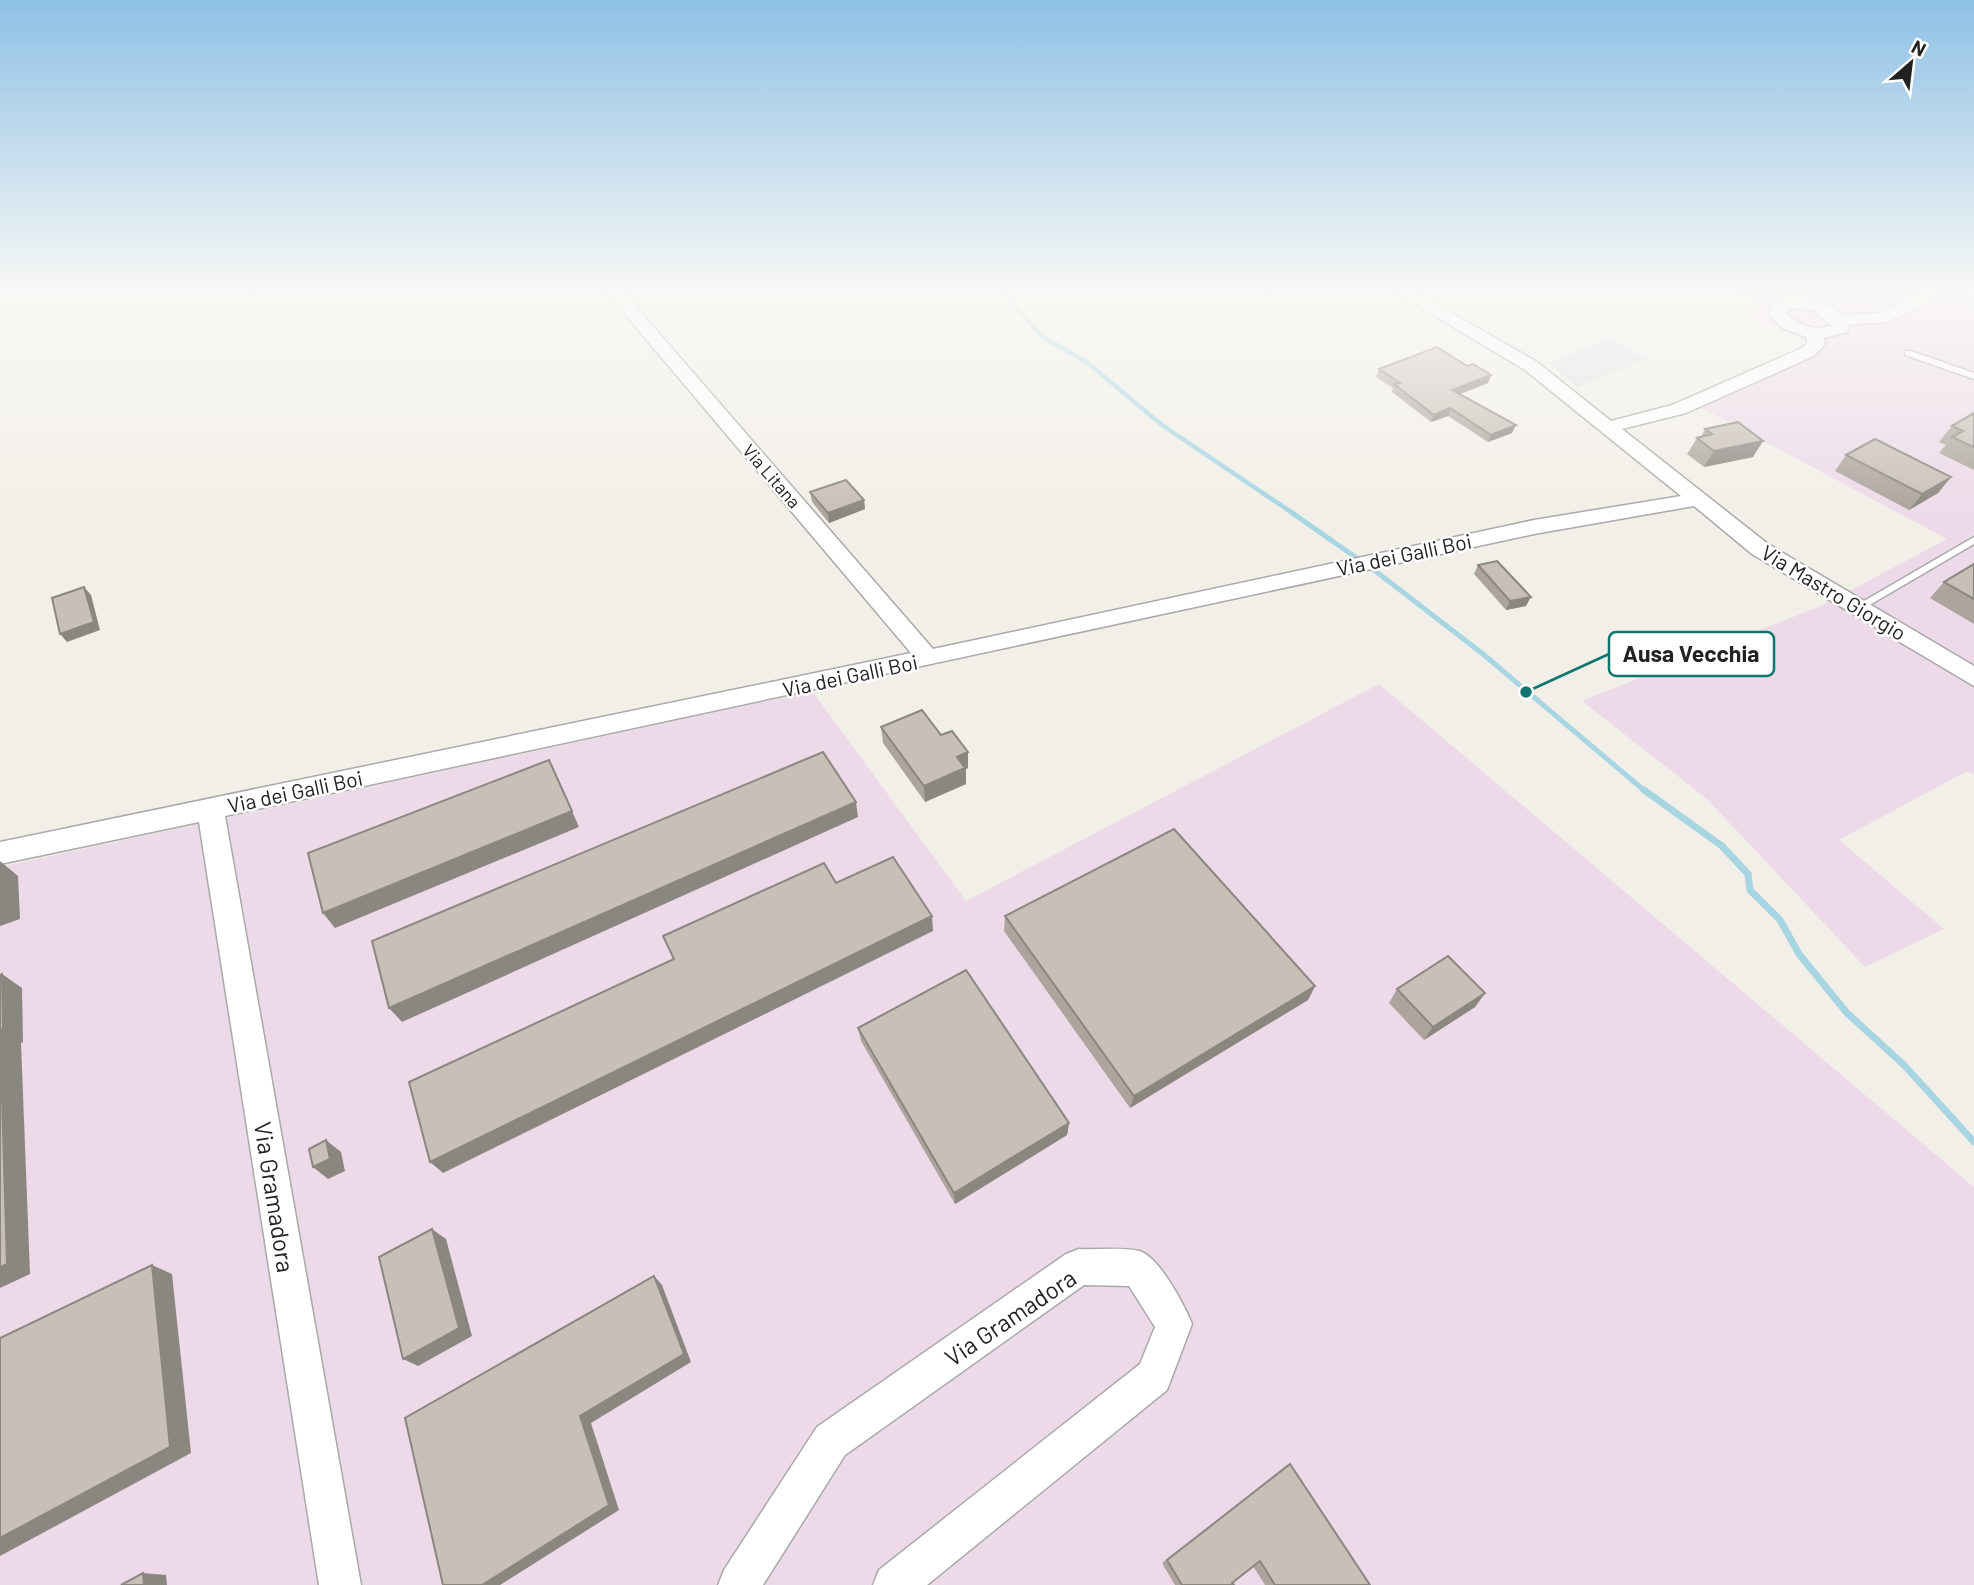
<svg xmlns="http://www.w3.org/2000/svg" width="1974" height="1585" font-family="Barlow,sans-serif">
<rect width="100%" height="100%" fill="#f2efe8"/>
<path fill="#ecdae8" d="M 1735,293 L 1974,293 L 1974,775 L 1967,771 L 1839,840 L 1944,929 L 1865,967 L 1707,799 L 1582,701 L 1823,605 L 1947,539 L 1702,408 L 1825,349 L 1768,324 L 1757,317 L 1754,310 L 1756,303 Z
M 1379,684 L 1974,1187 L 1974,1585 L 0,1585 L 0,867 L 812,691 L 966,901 Z"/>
<path fill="#e2e2e2" d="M 1610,339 L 1647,359 L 1577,387 L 1549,363 Z"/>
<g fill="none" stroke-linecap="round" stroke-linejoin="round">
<path stroke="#a7d5e2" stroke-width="4.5" d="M 1003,293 L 1043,337 L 1088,363 L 1162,425 L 1294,514"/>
<path stroke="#a7d5e2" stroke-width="5" d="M 1291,512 L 1378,573 L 1483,654 L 1646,792"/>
<path stroke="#a7d5e2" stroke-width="7" d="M 1644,790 L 1722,846 L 1748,874 L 1750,890 L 1780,920 L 1799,954 L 1847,1013 L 1904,1065 L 1974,1142"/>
<defs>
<path id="lane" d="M 1905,351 L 1911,351 L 1974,373 L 1974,379 L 1905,355 Z
M 1974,537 L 1974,544 L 1861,610 L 1857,612 L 1852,608 Z"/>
<path id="street" d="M 607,293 L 624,293 L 933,649 L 1534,520 L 1681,496 L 1525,370 L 1397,293 L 1417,293 L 1537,362 L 1611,421 L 1672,405 L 1802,348 L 1807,343 L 1806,337 L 1782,328 L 1768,312 L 1777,301 L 1791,298 L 1825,303 L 1843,315 L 1879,313 L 1923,293 L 1945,293 L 1888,322 L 1849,325 L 1847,332 L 1824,338 L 1825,344 L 1814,356 L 1686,413 L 1622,429 L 1768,544 L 1974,666 L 1974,686 L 1752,554 L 1694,506 L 1534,534 L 225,816 L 361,1585 L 319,1585 L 199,822 L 0,864 L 0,842 L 911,653 ZM 1791,308 L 1814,311 L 1832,326 C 1815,331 1797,326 1785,313 Z
M 1079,1249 C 1098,1250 1121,1247 1139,1251 C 1158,1255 1185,1306 1192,1324 L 1167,1390 L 927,1585 L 873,1585 L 879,1570 L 1140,1364 L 1155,1327 L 1129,1286 L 1084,1285 L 845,1455 L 763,1585 L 718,1585 L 724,1570 L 817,1427 L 1066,1254 Z"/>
</defs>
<use href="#lane" stroke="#a9a9a9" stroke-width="3"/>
<use href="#street" stroke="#a9a9a9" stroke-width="3"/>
<use href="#lane" fill="#fff" fill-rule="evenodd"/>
<use href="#street" fill="#fff" fill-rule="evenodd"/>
</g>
<path fill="#aca49d" d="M 1467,366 L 1491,375 L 1488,383 L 1459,394 L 1512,433 L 1488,442 L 1448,416 L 1431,422 L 1392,392 L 1393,388 L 1376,377 L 1379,369 Z
M 1974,413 L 1974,470 L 1939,453 L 1946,445 L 1939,442 L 1952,426 Z
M 1705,429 L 1753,457 L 1704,467 L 1687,454 L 1697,438 L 1701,437 Z
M 1846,455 L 1951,477 L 1938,493 L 1909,510 L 1835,471 Z
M 810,492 L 864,500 L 865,509 L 829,523 L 812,502 Z
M 1974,564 L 1974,624 L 1930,598 L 1944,582 Z
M 1478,565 L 1526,606 L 1506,610 L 1474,574 Z
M 881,727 L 941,735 L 968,768 L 966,769 L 966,784 L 925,802 L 883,743 Z
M 1005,916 L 1315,986 L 1308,1000 L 1130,1108 L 1004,931 Z
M 1397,989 L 1485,993 L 1475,1007 L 1424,1040 L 1389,1003 Z
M 858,1028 L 1069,1123 L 1067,1135 L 955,1204 L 861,1041 Z
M 1290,1464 L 1370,1585 L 1265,1585 L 1253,1566 L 1232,1583 L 1234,1585 L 1175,1585 L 1162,1563 Z"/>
<path fill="#8c8680" d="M 1491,375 L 1488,383 L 1450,398 L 1452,390 Z
M 1450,408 L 1448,416 L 1431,422 L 1434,415 Z
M 1516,425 L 1512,433 L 1488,442 L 1491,435 Z
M 1763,441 L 1753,457 L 1704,467 L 1714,451 Z
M 1951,477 L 1938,493 L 1909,510 L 1922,494 Z
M 864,500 L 865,509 L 829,523 L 828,513 Z
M 84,587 L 91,595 L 100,630 L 67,642 L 60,634 Z
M 1531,597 L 1526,606 L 1506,610 L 1510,601 Z
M 968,752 L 968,768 L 966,769 L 966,784 L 925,802 L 924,786 L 957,757 Z
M 556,775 L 579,827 L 335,928 L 323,913 Z
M 856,802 L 858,817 L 402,1022 L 389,1008 Z
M 0,861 L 18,876 L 20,919 L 0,926 Z
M 932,916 L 933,931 L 443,1173 L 430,1162 Z
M 2,974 L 22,988 L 23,1042 L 21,1043 L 30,1274 L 0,1288 L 0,1032 Z
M 1315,986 L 1308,1000 L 1130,1108 L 1134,1096 Z
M 1485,993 L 1475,1007 L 1424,1040 L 1433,1027 Z
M 1069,1123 L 1067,1135 L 955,1204 L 954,1193 Z
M 326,1140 L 341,1152 L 345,1171 L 328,1179 L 313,1167 Z
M 432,1229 L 446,1239 L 472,1336 L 418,1366 L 403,1359 Z
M 152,1265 L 172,1274 L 191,1453 L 0,1556 L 0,1538 Z
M 654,1276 L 662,1285 L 691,1362 L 591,1423 L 619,1510 L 500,1585 L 482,1585 Z
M 143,1573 L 166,1575 L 167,1585 L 144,1585 Z"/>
<path fill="#c8bfb7" stroke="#8c8680" stroke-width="2" d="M 1437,347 L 1467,366 L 1473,364 L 1491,375 L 1452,390 L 1516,425 L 1491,435 L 1450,408 L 1434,415 L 1394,384 L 1400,383 L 1379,369 Z
M 1974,413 L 1974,447 L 1952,437 L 1963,431 L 1952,426 Z
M 1738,422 L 1763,441 L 1714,451 L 1697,438 L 1712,434 L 1705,429 Z
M 1875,439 L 1951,477 L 1922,494 L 1846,455 Z
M 846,480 L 864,500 L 828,513 L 810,492 Z
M 1497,561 L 1531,597 L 1510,601 L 1478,565 Z
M 1974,564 L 1974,599 L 1944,582 Z
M 84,587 L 94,622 L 60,634 L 52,598 Z
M 922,710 L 941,735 L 952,731 L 968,752 L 957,757 L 965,768 L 924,786 L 881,727 Z
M 823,752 L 856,802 L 389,1008 L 372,941 Z
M 549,760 L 572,811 L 323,913 L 308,853 Z
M 1174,829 L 1315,986 L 1134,1096 L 1005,916 Z
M 893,857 L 932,916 L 430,1162 L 409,1082 L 674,959 L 663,936 L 824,863 L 836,883 Z
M 1448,956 L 1485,993 L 1433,1027 L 1397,989 Z
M 966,970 L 1069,1123 L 954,1193 L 858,1028 Z
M 2,974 L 3,1029 L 0,1030 L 0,975 Z
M 0,1032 L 7,1264 L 0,1267 Z
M 326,1140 L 330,1159 L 313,1167 L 309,1149 Z
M 432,1229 L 459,1328 L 403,1359 L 379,1257 Z
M 152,1265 L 170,1447 L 0,1538 L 0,1338 Z
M 654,1276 L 684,1354 L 580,1416 L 609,1505 L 482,1585 L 443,1585 L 405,1418 Z
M 1290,1464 L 1370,1585 L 1275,1585 L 1260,1561 L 1232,1583 L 1234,1585 L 1182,1585 L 1167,1560 Z
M 143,1573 L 144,1585 L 121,1585 Z"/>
<linearGradient id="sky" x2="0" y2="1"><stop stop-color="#8ec1e6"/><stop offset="0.57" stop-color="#f9f8f5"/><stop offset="1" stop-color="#f9f8f5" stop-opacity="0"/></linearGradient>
<rect width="1974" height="515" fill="url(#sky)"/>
<g text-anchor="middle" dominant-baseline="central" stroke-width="5" stroke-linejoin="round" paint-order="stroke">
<g font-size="18" fill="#222" stroke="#fff">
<text transform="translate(772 476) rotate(49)">Via Litana</text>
</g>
<g font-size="21" fill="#222" stroke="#fff">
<text transform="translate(1404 554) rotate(-12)">Via dei Galli Boi</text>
<text transform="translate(1834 592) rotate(31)">Via Mastro Giorgio</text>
<text transform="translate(850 675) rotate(-12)">Via dei Galli Boi</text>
<text transform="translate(295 791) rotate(-12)">Via dei Galli Boi</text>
</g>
<g font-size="24" fill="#222" stroke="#fff">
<text transform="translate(275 1197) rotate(81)">Via Gramadora</text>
<text transform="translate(1010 1317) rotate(-34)">Via Gramadora</text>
</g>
</g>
<path fill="none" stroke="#0f766e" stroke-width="2.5" d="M1526 692L1609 654"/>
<circle fill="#0f766e" stroke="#fff" stroke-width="2.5" cx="1526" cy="692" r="7"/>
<rect fill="#fff" stroke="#0f766e" stroke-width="2.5" x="1609" y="632" width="165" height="44" rx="7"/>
<g font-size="23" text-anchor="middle" font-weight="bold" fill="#222">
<text x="1691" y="662">Ausa Vecchia</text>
</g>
<g transform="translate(1911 63) rotate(28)" stroke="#ffffff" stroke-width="5" paint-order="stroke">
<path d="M0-5L12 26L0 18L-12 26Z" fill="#222222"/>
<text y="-10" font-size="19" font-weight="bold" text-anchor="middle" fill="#222222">N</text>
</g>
</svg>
